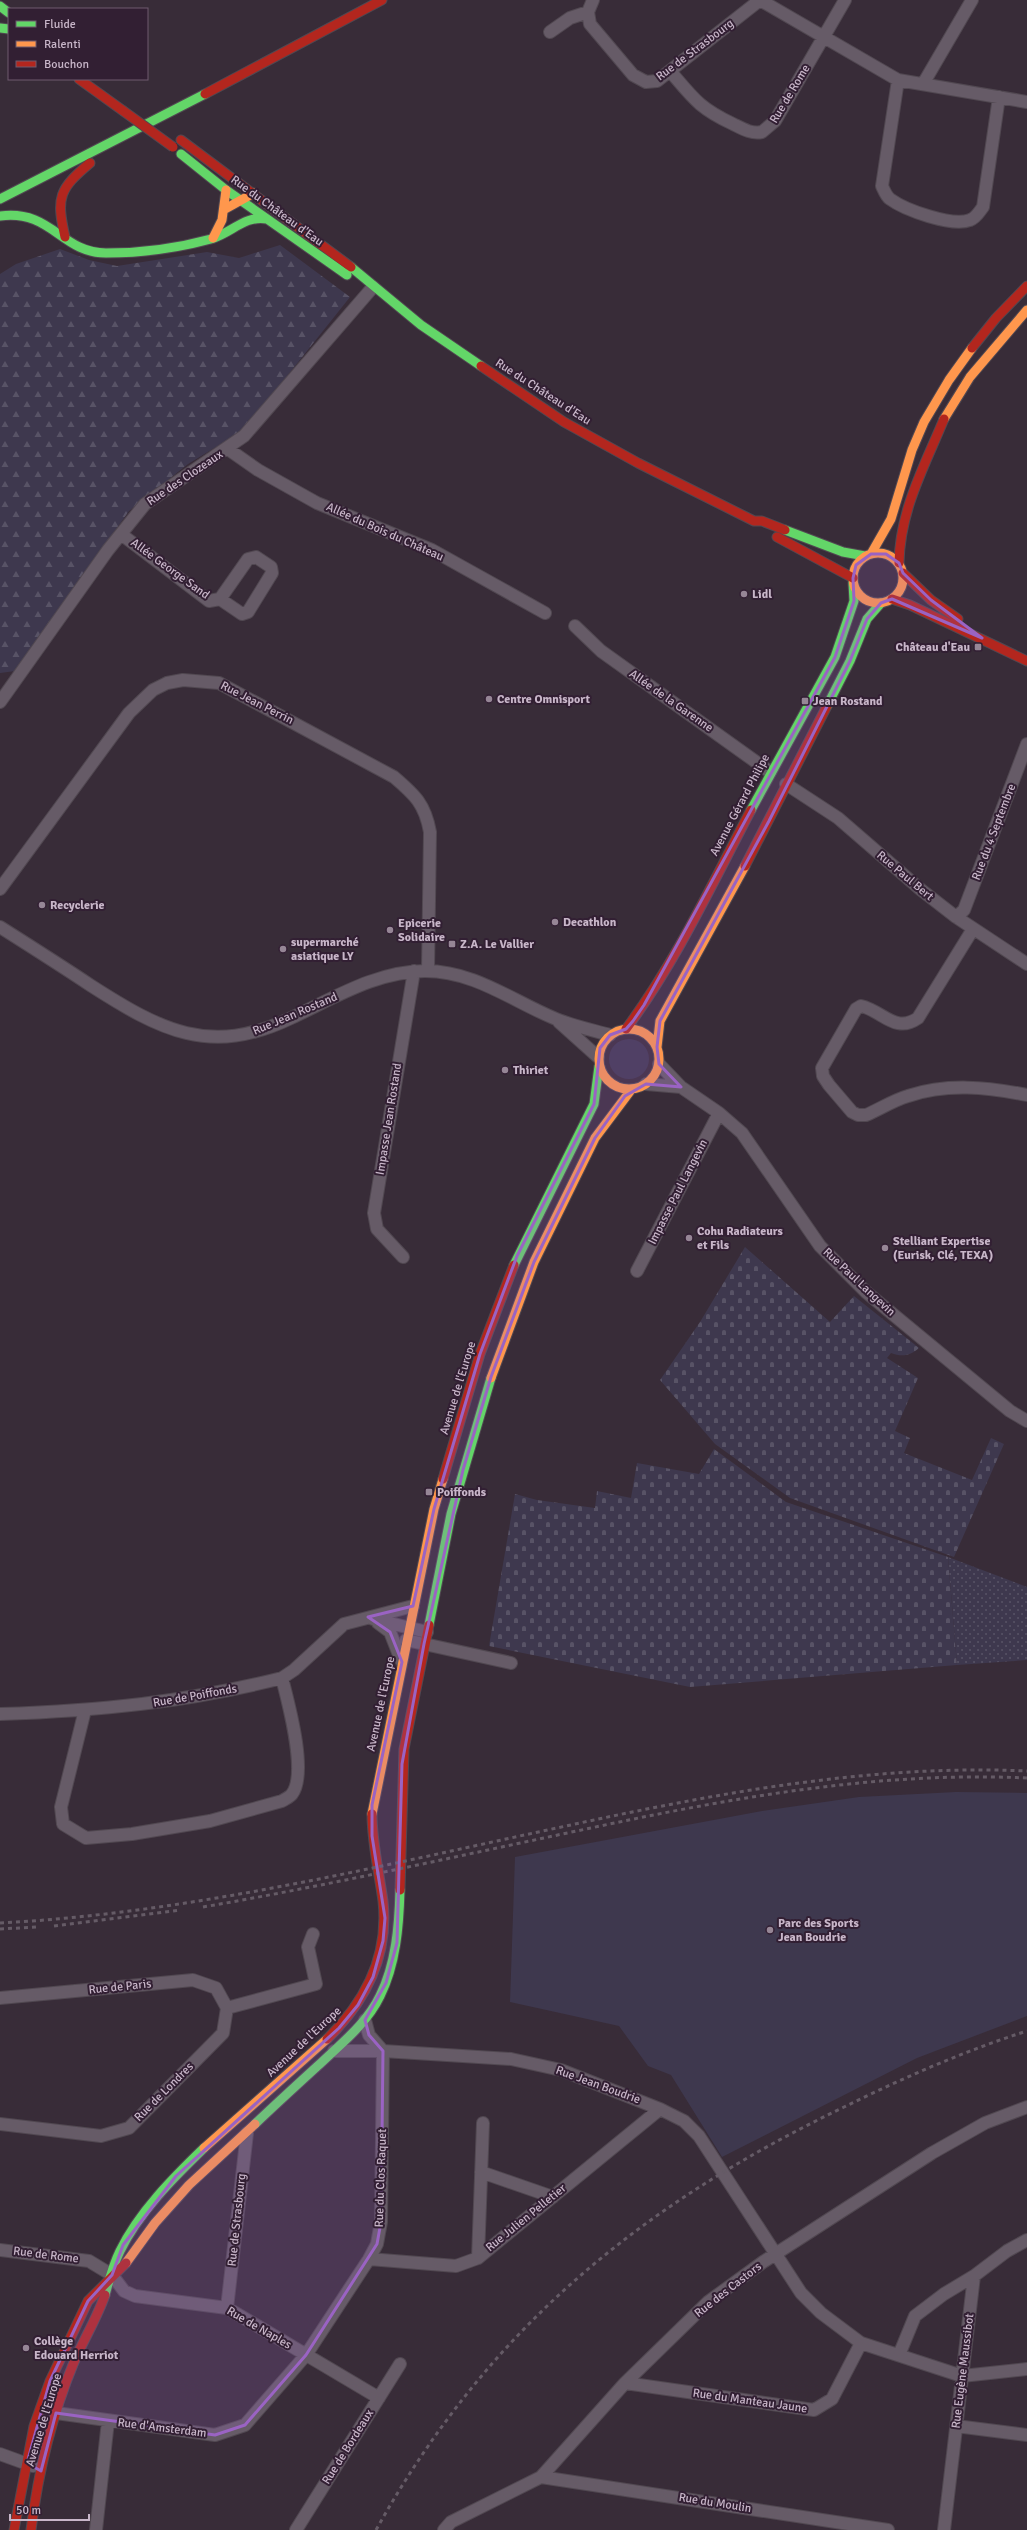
<svg xmlns="http://www.w3.org/2000/svg" width="1027" height="2530" font-family="Signika,sans-serif">
<defs>
<pattern id="forest-firs" width="22" height="20" patternUnits="userSpaceOnUse"><rect width="22" height="20" fill="#3e384e"/><path d="M5 1l3.5 6h-7zM16 11l3.5 6h-7z" fill="#585366"/></pattern>
<pattern id="cemetery-stones" width="16" height="16" patternUnits="userSpaceOnUse"><rect width="16" height="16" fill="#3e384e"/><path d="M2 7V4a2 2 0 0 1 4 0v3zM10 15v-3a2 2 0 0 1 4 0v3z" fill="#585366"/></pattern>
<pattern id="garden-dots" width="8" height="8" patternUnits="userSpaceOnUse"><rect width="8" height="8" fill="#3e384e"/><path d="M2 2h.1M6 6h.1" fill="none" stroke="#585366" stroke-width="1.8" stroke-linecap="round"/></pattern>
</defs>
<rect width="100%" height="100%" fill="#382c38"/>
<path fill="#3e384e" d="M609 1059a20 20 0 1 1 40 0a20 20 0 1 1-40 0Z
M 956,1792 L 1027,1793 L 1027,2016 L 917,2058 L 722,2157 L 671,2075 L 648,2066 L 619,2026 L 510,2002 L 515,1857 L 762,1811 L 859,1797 Z"/>
<path fill="url(#forest-firs)" d="M 280,245 L 350,297 L 244,430 L 188,464 L 129,511 L 15,671 L 0,673 L 0,274 L 16,264 L 60,249 L 89,260 L 117,266 L 207,252 L 239,258 Z"/>
<path fill="url(#cemetery-stones)" d="M 745,1247 L 830,1322 L 854,1296 L 919,1348 C 910,1356 902,1357 891,1353 L 887,1358 L 918,1378 L 895,1431 L 910,1438 L 904,1453 L 972,1480 L 991,1438 L 1004,1444 L 954,1557 L 790,1498 L 715,1444 L 660,1380 L 700,1322 Z
M 714,1449 L 786,1502 L 948,1557 L 957,1665 L 690,1687 L 489,1646 L 515,1494 L 537,1500 L 595,1508 L 597,1491 L 631,1498 L 637,1463 L 699,1474 Z"/>
<path fill="url(#garden-dots)" d="M 948,1557 L 1027,1587 L 1027,1660 L 957,1665 Z"/>
<g fill="none" stroke-linecap="round" stroke-linejoin="round">
<defs>
<path id="street" d="M 593,0 L 588,12 L 590,24 L 633,75 L 646,82 L 657,81 L 760,0
M 760,0 L 898,80 L 1027,102
M 550,32 L 570,18 L 588,12
M 670,71 C 693,98 699,108 733,124 C 743,129 751,134 762,132 L 775,121 L 845,0
M 898,80 L 882,186 C 884,190 886,196 890,199 C 905,210 952,227 970,220 C 976,218 979,212 983,207 L 999,97
M 923,84 L 972,0
M 228,449 L 258,470 L 317,503 L 432,550 L 545,613
M 121,534 L 209,601 L 220,599 L 242,614 L 248,612 L 272,573 L 271,567 L 256,557 L 248,559 L 220,599
M 575,626 L 601,651 L 770,772
M 0,702 L 108,550 L 145,504 L 244,436 L 373,287
M 786,784 L 838,818 L 920,889 L 956,917 L 1027,964
M 0,889 L 129,713 L 153,690 L 167,683 L 183,680 L 219,683 L 394,777 C 415,795 425,804 430,832 L 428,971
M 956,917 L 964,910 L 1027,744
M 0,927 C 30,946 60,965 90,985 C 160,1030 210,1057 291,1018 C 334,998 377,971 425,971 C 475,971 512,1001 556,1019 C 573,1026 592,1030 610,1035
M 973,929 L 918,1018 C 895,1034 883,1011 861,1006 L 856,1009 L 822,1068 L 823,1076 L 829,1085 L 852,1112 L 858,1115 L 866,1115 C 880,1109 894,1100 908,1096 C 947,1083 987,1087 1027,1095
M 559,1022 L 598,1057
M 659,1064 L 681,1087 L 719,1113 L 742,1133 L 820,1246 L 866,1292 L 1010,1411 L 1027,1421
M 646,1084 L 681,1087
M 403,1257 L 377,1229 L 374,1213 L 414,971
M 637,1271 L 719,1113
M 373,1619 L 427,1632
M 378,1623 L 390,1632 L 401,1660
M 406,1640 L 511,1663
M 85,1710 L 61,1807 L 63,1824 L 86,1838 L 132,1834 L 210,1821 L 282,1801 C 285,1799 290,1797 292,1794 C 308,1773 288,1702 282,1678
M 0,1714 C 98,1711 187,1702 282,1678 L 294,1670 L 344,1624 L 413,1606
M 0,1998 L 193,1980 L 216,1988 L 227,2008
M 227,2008 L 316,1984 L 308,1947 L 313,1934
M 365,2020 L 369,2035 L 383,2051 L 511,2059 L 561,2070 L 660,2109 L 684,2121 L 699,2136 L 801,2293 L 821,2313 L 861,2343 L 962,2376 L 1027,2369
M 0,2124 L 101,2136 L 129,2128 L 223,2033 L 227,2008
M 481,2172 L 553,2197
M 0,2250 L 89,2261 L 112,2275 L 124,2291 L 135,2296 L 227,2308 L 379,2398
M 478,2258 L 483,2123
M 369,2259 L 456,2266 L 478,2258 L 660,2109
M 227,2308 L 247,2133
M 899,2355 L 915,2316 L 944,2294 L 974,2276
M 625,2383 L 814,2410 L 832,2399 L 861,2343
M 56,2413 L 215,2435 L 245,2425 L 306,2355 L 369,2259 L 377,2244 L 381,2222 L 383,2051 L 334,2051
M 956,2426 L 1027,2435
M 0,2454 L 33,2466
M 541,2477 L 888,2530
M 96,2530 L 108,2421
M 296,2530 L 400,2364
M 444,2530 L 451,2522 L 541,2477 L 625,2383 L 708,2302 L 763,2262 L 932,2153 L 985,2123 L 1027,2107
M 944,2530 L 974,2276 L 1007,2251 L 1027,2240"/>
<path id="fast" d="M 0,6 L 9,13
M 0,28 L 9,29
M 181,154 L 226,190 L 347,275
M 0,199 L 205,94
M 0,216 C 52,209 61,253 106,253 C 141,253 178,248 211,239 C 232,233 244,215 267,219
M 351,267 L 421,325 L 481,366
M 785,530 L 843,552 L 865,556
M 827,706 L 850,661 L 867,619 L 881,603
M 751,810 L 835,657 L 854,601 L 853,583
M 514,1265 L 594,1104 L 599,1066
M 429,1625 L 451,1514 L 491,1378
M 255,2124 C 277,2103 299,2083 322,2062 C 343,2042 367,2023 380,1996 C 396,1964 399,1926 400,1890
M 105,2295 C 109,2280 113,2265 120,2251 C 139,2212 173,2178 204,2148"/>
<path id="slow" d="M 225,209 L 254,193
M 213,238 L 222,220 L 226,190
M 944,419 L 970,377 L 1027,310
M853 578a25 25 0 1 1 50 0a25 25 0 1 1-50 0Z
M 871,554 L 891,519 L 912,450 L 924,422 L 949,380 L 972,348
M599 1059a30 30 0 1 1 60 0a30 30 0 1 1-60 0Z
M 657,1047 L 660,1021 L 745,866
M 491,1378 L 534,1262 L 595,1138 L 631,1090
M 372,1814 L 434,1509 L 443,1479
M 204,2148 L 327,2039
M 126,2263 L 155,2223 L 189,2185 L 255,2124"/>
<path id="jam" d="M 79,79 L 122,110
M 205,94 L 382,0
M 181,140 L 351,267
M 65,237 C 56,197 59,189 90,163
M 972,348 L 996,318 L 1027,286
M 481,366 L 564,422 L 638,463 L 754,521 L 762,521 L 785,530
M 777,537 L 853,578
M 899,563 C 900,510 924,467 944,419
M 903,573 L 931,600 L 958,619
M 892,599 L 910,605 L 1027,661
M 745,866 L 827,706
M 626,1029 C 676,962 712,884 751,810
M 443,1479 L 480,1354 L 514,1265
M 400,1890 L 404,1749 L 429,1625
M 327,2039 C 365,2002 389,1956 383,1901 C 379,1872 372,1843 372,1814
M 14,2530 L 34,2426 L 50,2381 L 88,2301 L 126,2263
M 31,2530 C 38,2473 52,2415 74,2362 C 84,2339 97,2318 105,2295"/>
</defs>
<use href="#street" stroke="#514851" stroke-width="14"/>
<use href="#fast" stroke="#514851" stroke-width="11"/>
<use href="#slow" stroke="#514851" stroke-width="11"/>
<use href="#jam" stroke="#514851" stroke-width="11"/>
<use href="#street" stroke="#665b67" stroke-width="12"/>
<use href="#fast" stroke="#63d668" stroke-width="9"/>
<use href="#slow" stroke="#ff974d" stroke-width="9"/>
<use href="#jam" stroke="#b3261e" stroke-width="9"/>
<path stroke="#655b66" stroke-width="3" stroke-dasharray="4 4" stroke-linecap="butt" d="M 203,1907 C 331,1885 458,1856 586,1829 C 731,1798 878,1771 1027,1778
M 0,1923 C 191,1913 379,1866 566,1826 C 718,1793 871,1764 1027,1771
M 54,1926 L 181,1910
M 0,1929 L 38,1927
M 376,2530 C 488,2329 639,2206 844,2107 C 903,2078 964,2051 1027,2031"/>
<defs>
<path id="jam-bridge" d="M 122,110 L 173,147"/>
</defs>
<use href="#jam-bridge" stroke="#514851" stroke-width="11" stroke-linecap="butt"/>
<use href="#jam-bridge" stroke="#b3261e" stroke-width="9"/>
</g>
<path fill="#9a63c3" fill-opacity="0.2" stroke="#9a63c3" stroke-width="3" stroke-linejoin="round" d="M 871,554 L 886,554 L 899,563 L 903,573 L 931,600 L 982,638 L 892,599 L 881,603 L 867,619 L 850,661 L 769,821 L 660,1021 L 657,1047 L 659,1064 L 681,1087 L 646,1084 L 625,1096 L 595,1138 L 534,1262 L 491,1377 L 463,1470 L 424,1644 L 402,1764 L 397,1943 L 386,1983 L 365,2020 L 369,2035 L 383,2051 L 381,2222 L 377,2244 L 306,2355 L 245,2425 L 215,2435 L 56,2413 L 41,2471 L 27,2463 L 50,2381 L 88,2301 L 112,2275 L 123,2245 L 176,2176 L 339,2028 L 358,2005 L 373,1977 L 383,1941 L 385,1918 L 372,1836 L 372,1805 L 402,1662 L 390,1632 L 368,1617 L 413,1606 L 434,1509 L 480,1354 L 517,1256 L 594,1104 L 600,1048 L 610,1035 L 626,1029 L 633,1021 L 644,1005 L 835,657 L 854,601 L 853,578 L 856,565 Z"/>
<g fill="#968696" stroke="#321f33" stroke-width="1.5">
<circle cx="744" cy="594" r="4"/>
<rect x="974" y="643" width="8" height="8" rx="2"/>
<circle cx="489" cy="699" r="4"/>
<rect x="801" y="697" width="8" height="8" rx="2"/>
<circle cx="42" cy="905" r="4"/>
<circle cx="555" cy="922" r="4"/>
<circle cx="390" cy="930" r="4"/>
<rect x="448" y="940" width="8" height="8" rx="2"/>
<circle cx="283" cy="949" r="4"/>
<circle cx="505" cy="1070" r="4"/>
<circle cx="689" cy="1238" r="4"/>
<circle cx="885" cy="1248" r="4"/>
<rect x="425" y="1488" width="8" height="8" rx="2"/>
<circle cx="770" cy="1930" r="4"/>
<circle cx="26" cy="2348" r="4"/>
</g>
<g text-anchor="middle" dominant-baseline="central" stroke-width="4" stroke-linejoin="round" paint-order="stroke">
<g font-size="12" fill="#c8b6c9" stroke="#321f33">
<text transform="translate(695 50) rotate(-37)">Rue de Strasbourg</text>
<text transform="translate(790 94) rotate(-59)">Rue de Rome</text>
<text transform="translate(277 211) rotate(36)">Rue du Château d'Eau</text>
<text transform="translate(543 392) rotate(33)">Rue du Château d'Eau</text>
<text transform="translate(185 478) rotate(-34)">Rue des Clozeaux</text>
<text transform="translate(385 532) rotate(24)">Allée du Bois du Château</text>
<text transform="translate(170 569) rotate(36)">Allée George Sand</text>
<text transform="translate(671 701) rotate(35)">Allée de la Garenne</text>
<text transform="translate(257 703) rotate(27)">Rue Jean Perrin</text>
<text transform="translate(740 805) rotate(-62)">Avenue Gérard Philipe</text>
<text transform="translate(994 832) rotate(-69)">Rue du 4 Septembre</text>
<text transform="translate(905 876) rotate(40)">Rue Paul Bert</text>
<text transform="translate(295 1014) rotate(-23)">Rue Jean Rostand</text>
<text transform="translate(389 1119) rotate(-81)">Impasse Jean Rostand</text>
<text transform="translate(678 1192) rotate(-63)">Impasse Paul Langevin</text>
<text transform="translate(859 1282) rotate(43)">Rue Paul Langevin</text>
<text transform="translate(458 1388) rotate(-73)">Avenue de l'Europe</text>
<text transform="translate(195 1696) rotate(-10)">Rue de Poiffonds</text>
<text transform="translate(381 1704) rotate(-78)">Avenue de l'Europe</text>
<text transform="translate(120 1987) rotate(-6)">Rue de Paris</text>
<text transform="translate(304 2042) rotate(-43)">Avenue de l'Europe</text>
<text transform="translate(598 2085) rotate(20)">Rue Jean Boudrie</text>
<text transform="translate(164 2092) rotate(-45)">Rue de Londres</text>
<text transform="translate(381 2178) rotate(-88)">Rue du Clos Raquet</text>
<text transform="translate(526 2218) rotate(-39)">Rue Julien Pelletier</text>
<text transform="translate(237 2220) rotate(-84)">Rue de Strasbourg</text>
<text transform="translate(46 2255) rotate(7)">Rue de Rome</text>
<text transform="translate(728 2290) rotate(-38)">Rue des Castors</text>
<text transform="translate(259 2328) rotate(30)">Rue de Naples</text>
<text transform="translate(963 2371) rotate(-83)">Rue Eugène Maussibot</text>
<text transform="translate(750 2401) rotate(8)">Rue du Manteau Jaune</text>
<text transform="translate(44 2420) rotate(-73)">Avenue de l'Europe</text>
<text transform="translate(162 2428) rotate(7)">Rue d'Amsterdam</text>
<text transform="translate(348 2447) rotate(-58)">Rue de Bordeaux</text>
<text transform="translate(715 2503) rotate(9)">Rue du Moulin</text>
</g>
<g font-size="12" font-weight="bold" fill="#c8b6c9" stroke="#321f33" text-anchor="start">
<text x="752" y="594">Lidl</text>
<text x="970" y="647" text-anchor="end">Château d'Eau</text>
<text x="497" y="699">Centre Omnisport</text>
<text x="813" y="701">Jean Rostand</text>
<text x="50" y="905">Recyclerie</text>
<text x="563" y="922">Decathlon</text>
<text x="398" y="923">Epicerie<tspan x="398" dy="14">Solidaire</tspan></text>
<text x="291" y="942">supermarché<tspan x="291" dy="14">asiatique LY</tspan></text>
<text x="460" y="944">Z.A. Le Vallier</text>
<text x="513" y="1070">Thiriet</text>
<text x="697" y="1231">Cohu Radiateurs<tspan x="697" dy="14">et Fils</tspan></text>
<text x="893" y="1241">Stelliant Expertise<tspan x="893" dy="14">(Eurisk, Clé, TEXA)</tspan></text>
<text x="437" y="1492">Poiffonds</text>
<text x="778" y="1923">Parc des Sports<tspan x="778" dy="14">Jean Boudrie</tspan></text>
<text x="34" y="2341">Collège<tspan x="34" dy="14">Edouard Herriot</tspan></text>
</g>
</g>
<rect x="8" y="8" width="140" height="72" fill="#321f33" stroke="#6e5b6f"/>
<rect x="16" y="21" width="20" height="6" fill="#63d668" stroke="#6e5b6f"/>
<text x="44" y="28" font-size="12" fill="#c8b6c9">Fluide</text>
<rect x="16" y="41" width="20" height="6" fill="#ff974d" stroke="#6e5b6f"/>
<text x="44" y="48" font-size="12" fill="#c8b6c9">Ralenti</text>
<rect x="16" y="61" width="20" height="6" fill="#b3261e" stroke="#6e5b6f"/>
<text x="44" y="68" font-size="12" fill="#c8b6c9">Bouchon</text>
<path d="M10 2514v6h79v-6" fill="none" stroke="#c8b6c9" stroke-width="2"/>
<text x="16" y="2514" font-size="12" fill="#c8b6c9" stroke="#321f33" stroke-width="3" paint-order="stroke">50 m</text>
</svg>
